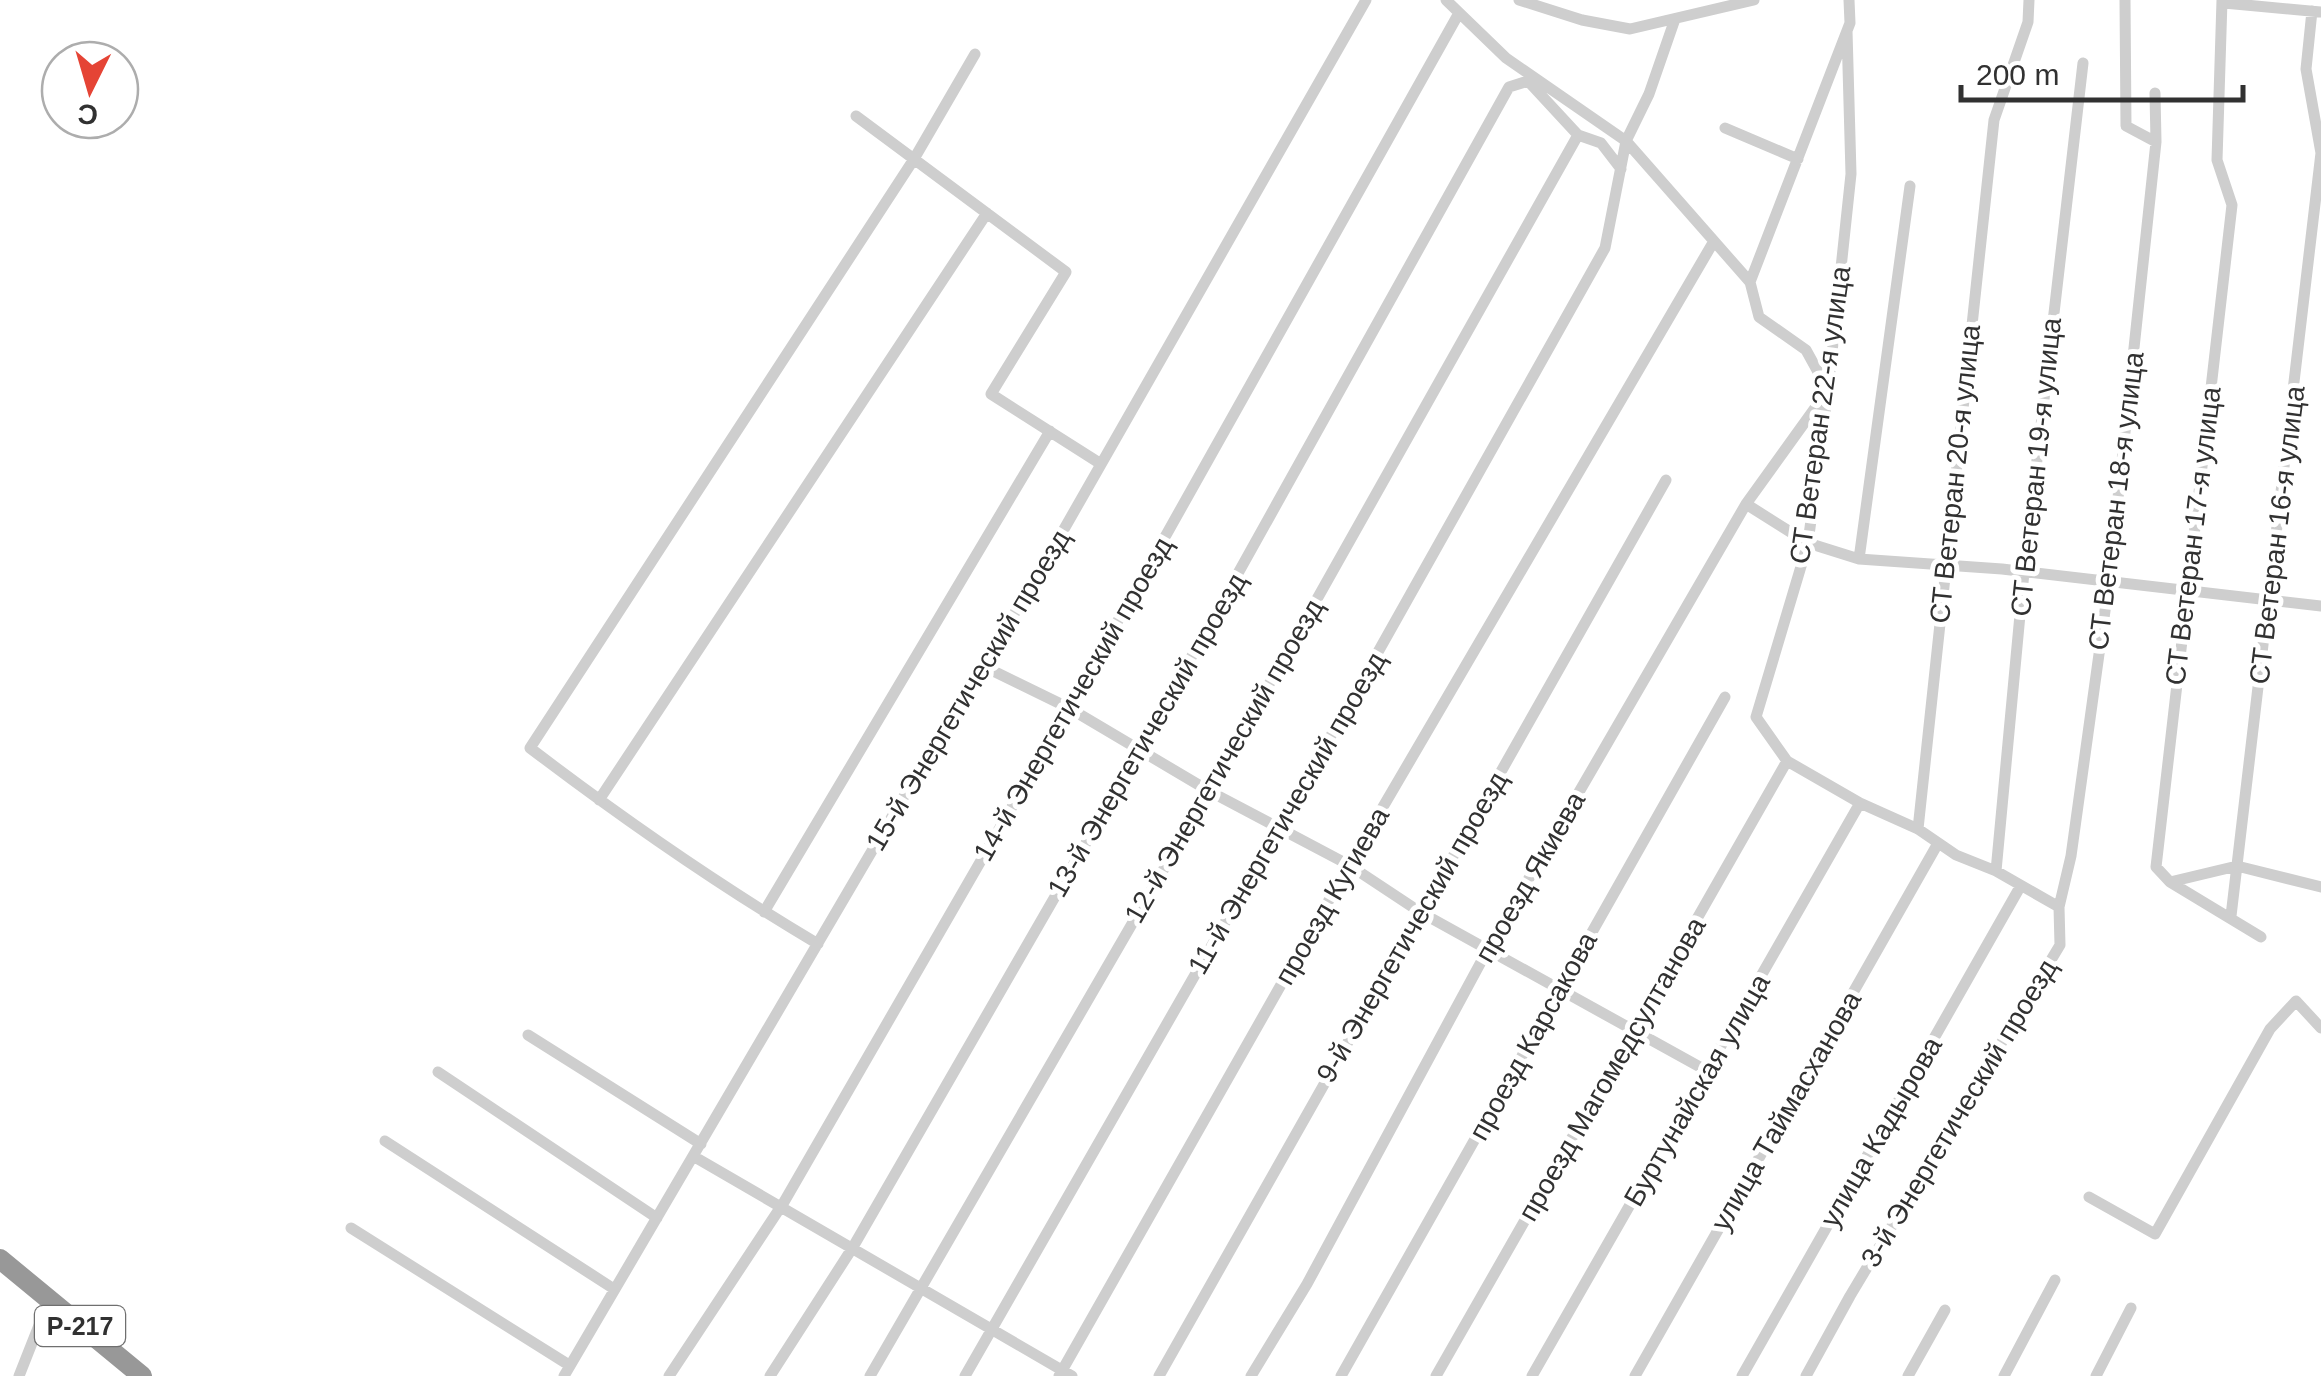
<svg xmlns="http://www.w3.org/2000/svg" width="2321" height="1376" font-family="Arial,sans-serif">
<rect width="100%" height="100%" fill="#fff"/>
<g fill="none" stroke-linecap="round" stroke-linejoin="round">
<path stroke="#cecece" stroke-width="11" d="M 1446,0 L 1506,58 L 1626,141 L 1750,282
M 1519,0 L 1582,20 L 1630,29 L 1754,0
M 2125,0 L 2126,126 L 2156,142
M 2222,0 L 2217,160 L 2232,205 L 2156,867 L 2170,882 L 2261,937
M 2224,3 L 2321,12
M 856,116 L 1066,272 L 991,394 L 1101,464
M 1725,128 L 1798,159
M 1746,504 L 1808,543 L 1859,559 L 2002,569 L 2321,606
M 1859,559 L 1910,186
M 981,665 L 1069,708 L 1209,791 L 1349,865 L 1420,912 L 1709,1072
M 599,800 L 987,213
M 1918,829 L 1994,120 L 2028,22 L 2029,0
M 1996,871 L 2024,572 L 2083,63
M 2170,882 L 2237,866 L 2321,887
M 2059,907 L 2071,856 L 2109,582 L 2156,142 L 2155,93
M 764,912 L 1050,431
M 2231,916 L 2321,153 L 2306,69 L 2312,11
M 818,944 C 718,885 622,818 530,748 L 914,159 L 975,54
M 528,1035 L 701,1144
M 438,1072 L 657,1218
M 385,1141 L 614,1289
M 693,1156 L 1072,1376
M 2089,1197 L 2155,1234 L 2270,1029 L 2296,1001 L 2321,1028
M 351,1228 L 569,1365
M 19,1376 L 49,1300
M 564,1376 L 981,665 L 1027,594 L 1366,0
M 669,1376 L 784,1202 L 1069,708 L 1459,13
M 770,1376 L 853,1247 L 1139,751 L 1509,87 L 1528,81 L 1578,135 L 1601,143 L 1621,169
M 870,1376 L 1209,791 L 1578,135
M 965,1376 L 1278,830 L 1605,248 L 1626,141 L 1649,94 L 1675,19
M 1059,1376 L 1349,865 L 1714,241
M 1159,1376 L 1666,480
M 1251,1376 L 1307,1284 L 1488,949 L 1746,504 L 1828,390 L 1806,350 L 1759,317 L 1750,282 L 1850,23 L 1849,0
M 1341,1376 L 1725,697
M 1436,1376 L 1787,761
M 1532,1376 L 1860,803
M 1635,1376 L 1937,845
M 1742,1376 L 2020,887
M 1806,1376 L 1850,1296 L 2060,945 L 2059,907 L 1996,871 L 1956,855 L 1918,829 L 1860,803 L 1787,761 L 1756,717 L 1808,543 L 1828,390 L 1851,174 L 1847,31
M 1908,1376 L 1945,1310
M 2004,1376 L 2055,1280
M 2096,1376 L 2131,1308"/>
<path stroke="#989898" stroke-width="20" d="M 0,1259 L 142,1376"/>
</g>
<g text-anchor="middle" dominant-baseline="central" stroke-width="10" stroke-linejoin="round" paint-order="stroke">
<rect fill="#fff" stroke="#6f6f6f" stroke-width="2.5" x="35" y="1306" width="90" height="40" rx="8"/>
<g font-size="25" font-weight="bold" fill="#313131">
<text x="80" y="1326">Р-217</text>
</g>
<g font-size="28" fill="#313131" stroke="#fff">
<text transform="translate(1820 415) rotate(-82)">СТ Ветеран 22-я улица</text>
<text transform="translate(2036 467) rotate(-84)">СТ Ветеран 19-я улица</text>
<text transform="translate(1955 474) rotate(-84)">СТ Ветеран 20-я улица</text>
<text transform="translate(2116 501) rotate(-83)">СТ Ветеран 18-я улица</text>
<text transform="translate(2277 535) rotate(-83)">СТ Ветеран 16-я улица</text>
<text transform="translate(2193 536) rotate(-83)">СТ Ветеран 17-я улица</text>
<text transform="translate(968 690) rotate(-59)">15-й Энергетический проезд</text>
<text transform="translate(1073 699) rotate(-60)">14-й Энергетический проезд</text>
<text transform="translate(1147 735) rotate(-60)">13-й Энергетический проезд</text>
<text transform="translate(1224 761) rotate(-60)">12-й Энергетический проезд</text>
<text transform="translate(1287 813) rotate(-60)">11-й Энергетический проезд</text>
<text transform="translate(1530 877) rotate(-60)">проезд Якиева</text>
<text transform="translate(1332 896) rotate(-60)">проезд Кугиева</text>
<text transform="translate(1412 927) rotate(-60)">9-й Энергетический проезд</text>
<text transform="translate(1533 1036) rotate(-61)">проезд Карсакова</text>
<text transform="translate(1612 1069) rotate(-60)">проезд Магомедсултанова</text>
<text transform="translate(1697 1090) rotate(-60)">Буртунайская улица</text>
<text transform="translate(1786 1111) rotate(-60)">улица Таймасханова</text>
<text transform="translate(1959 1113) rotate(-59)">3-й Энергетический проезд</text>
<text transform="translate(1881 1132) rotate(-60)">улица Кадырова</text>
</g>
</g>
<g transform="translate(90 90) rotate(185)"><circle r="48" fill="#ffffff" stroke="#adadad" stroke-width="2.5"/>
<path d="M0-8L18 38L0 25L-18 38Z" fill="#e54435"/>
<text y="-15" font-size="28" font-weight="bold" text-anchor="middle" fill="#313131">С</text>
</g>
<path d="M1961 85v15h282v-15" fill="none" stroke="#313131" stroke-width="5"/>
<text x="1976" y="85" font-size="30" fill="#313131" stroke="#ffffff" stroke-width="8" paint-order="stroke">200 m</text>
</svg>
